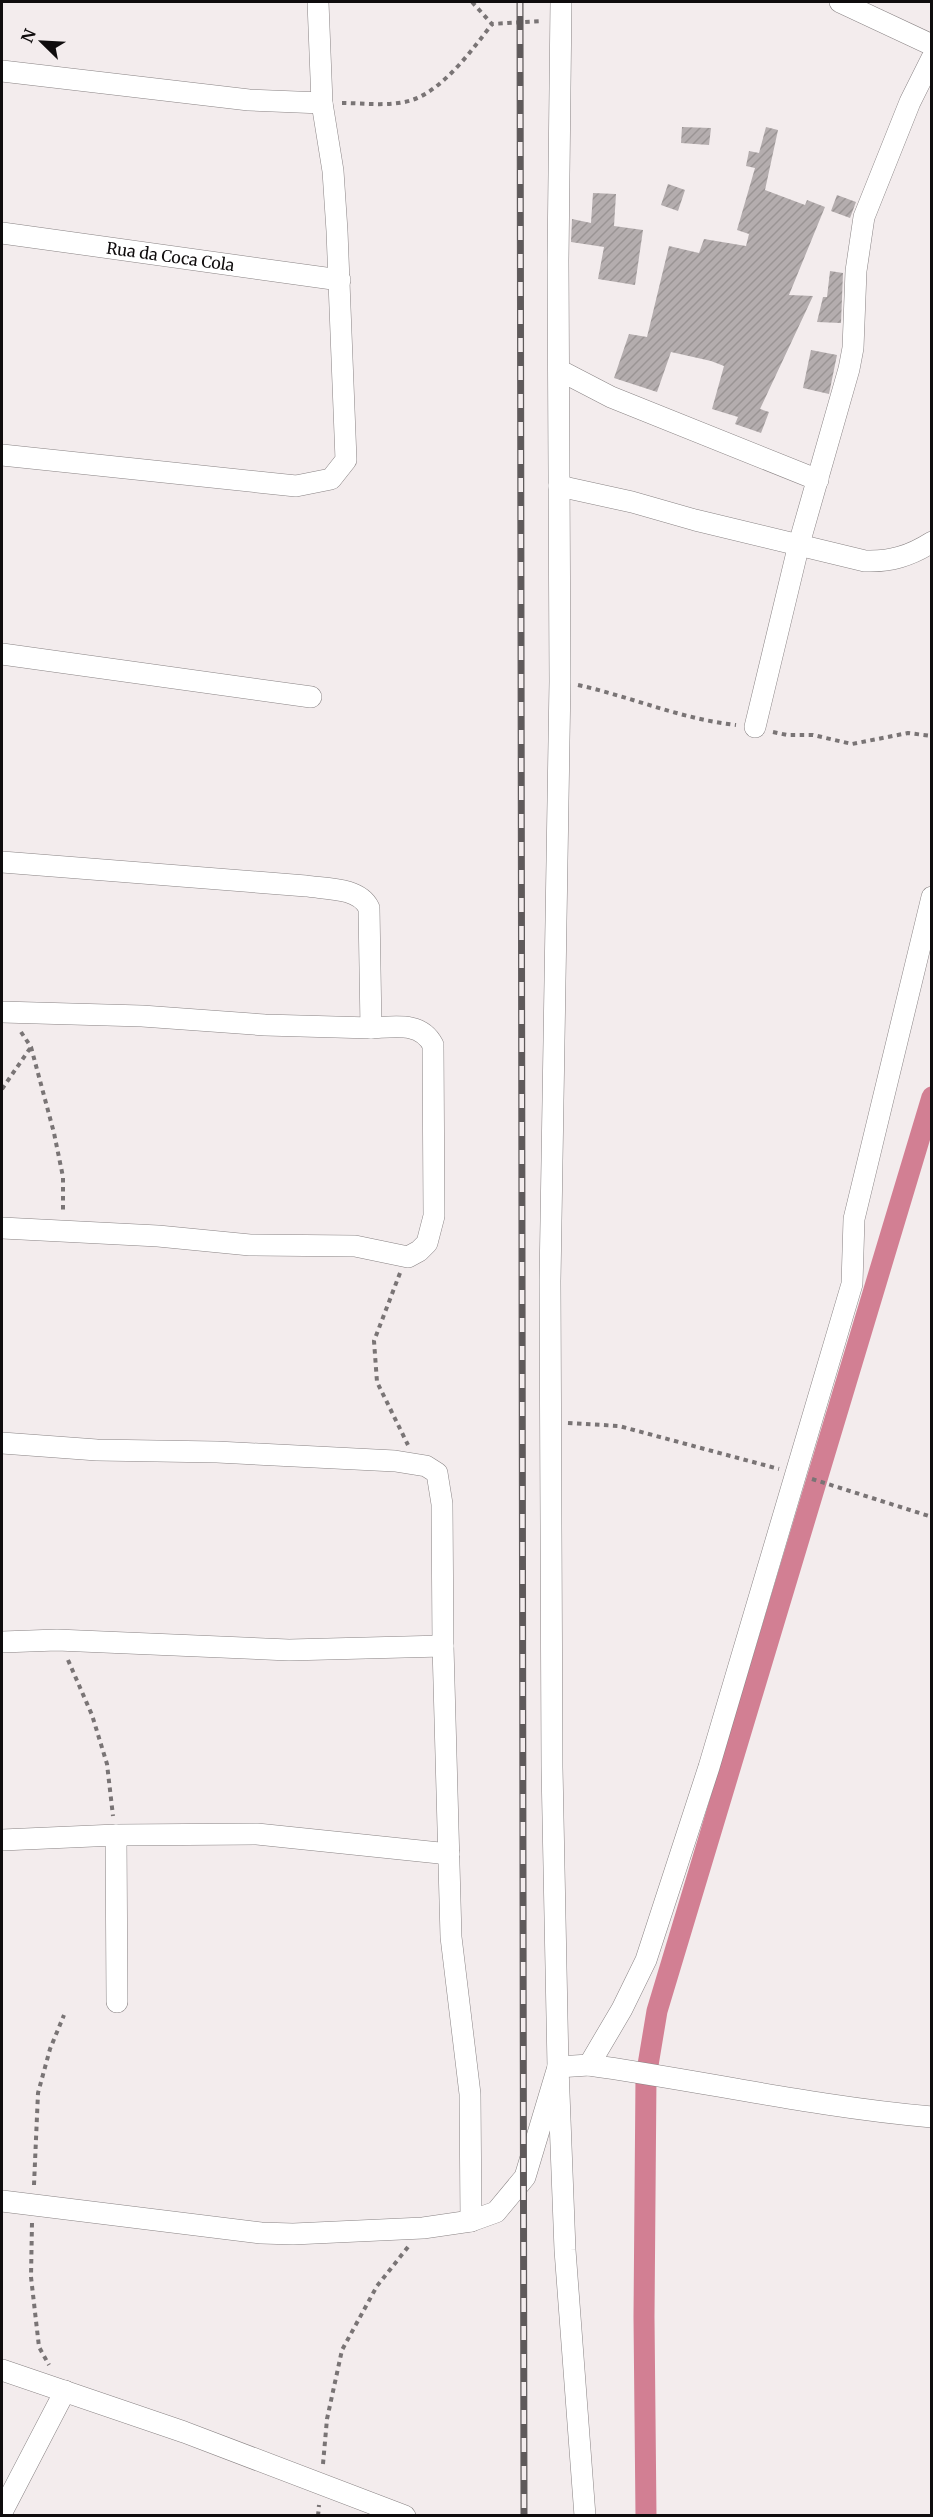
<svg xmlns="http://www.w3.org/2000/svg" width="933" height="2517" font-family="Merriweather,serif">
<defs>
<pattern id="building-hatch" width="6" height="6" patternUnits="userSpaceOnUse" patternTransform="scale(1.5)"><rect width="6" height="6" fill="#b4adae"/><path d="M-1 1l2-2M0 6l6-6M5 7l2-2" fill="none" stroke="#9a9494"/></pattern>
</defs>
<rect width="100%" height="100%" fill="#f3eced"/>
<g fill="none" stroke-linecap="round" stroke-linejoin="round">
<path stroke="#d27f93" stroke-width="21" d="M 646,2516 L 644,2317 L 646,2077 L 657,2011 L 932,1097"/>
</g>
<path fill="url(#building-hatch)" d="M 682,127 L 711,128 L 709,145 L 681,143 Z
M 766,127 L 778,130 L 765,190 L 805,205 L 807,200 L 825,207 L 789,295 L 813,296 L 760,409 L 769,412 L 761,433 L 735,424 L 738,417 L 712,409 L 724,366 L 711,361 L 671,352 L 657,392 L 614,378 L 629,334 L 647,337 L 669,246 L 699,253 L 704,239 L 746,246 L 749,234 L 737,230 L 755,168 L 746,166 L 749,151 L 759,153 Z
M 668,184 L 685,190 L 678,211 L 661,205 Z
M 593,193 L 616,194 L 614,226 L 643,230 L 635,285 L 598,279 L 604,247 L 571,242 L 572,219 L 591,223 Z
M 837,195 L 856,202 L 850,218 L 831,211 Z
M 830,271 L 843,273 L 841,323 L 817,322 L 823,297 L 827,297 Z
M 811,350 L 837,355 L 829,394 L 803,388 Z"/>
<g fill="none" stroke-linecap="round" stroke-linejoin="round">
<defs>
<g id="minor">
<path d="M 561,2 L 558,261 L 560,681 L 550,1281 L 552,1767 L 558,2067 L 565,2250 L 585,2516"/>
<path d="M 840,2 L 932,45"/>
<path d="M 2,71 L 249,100 L 322,103"/>
<path id="s1" d="M 2,233 L 340,280"/>
<path d="M 559,370 L 611,397 L 818,480"/>
<path d="M 2,455 L 296,486 L 331,479 L 346,460 L 337,231 L 333,171 L 322,103 L 318,2"/>
<path d="M 559,486 L 632,502 L 695,520 L 865,561 C 890,562 910,556 932,542"/>
<path d="M 2,654 L 311,697"/>
<path d="M 755,727 L 799,544 L 849,369 L 853,348 L 856,271 L 864,217 L 910,102 L 932,58"/>
<path d="M 2,862 L 306,886 C 325,889 359,887 369,908 L 371,1028 C 394,1027 421,1021 433,1045 L 434,1216 L 427,1243 L 419,1251 L 408,1257 L 355,1246 L 250,1245 L 158,1236 L 2,1228"/>
<path d="M 2,1012 L 142,1016 L 265,1025 L 371,1028"/>
<path d="M 2,1443 L 97,1450 L 217,1452 L 395,1461 L 426,1466 L 437,1473 L 442,1504 L 443,1646 L 451,1937 L 470,2094 L 471,2221"/>
<path d="M 2,1642 L 57,1640 L 289,1650 L 443,1646"/>
<path d="M 116,1835 L 117,2002"/>
<path d="M 2,1840 L 116,1835 L 257,1834 L 449,1854"/>
<path d="M 589,2065 C 703,2081 816,2107 932,2117"/>
<path d="M 2,2201 L 261,2233 L 293,2234 L 423,2228 L 471,2221 L 496,2212 L 525,2177 L 558,2067 L 589,2065 L 622,2009 L 646,1960 L 709,1767 L 852,1284 L 854,1219 L 932,897"/>
<path d="M 2,2370 L 184,2432 L 405,2516"/>
<path d="M 2,2512 L 65,2391"/>
</g>
</defs>
<use href="#minor" stroke="#898384" stroke-width="22"/>
<path stroke="#797475" stroke-width="4" stroke-dasharray="4.5 4.5" stroke-linecap="butt" d="M 472,2 L 492,24 L 542,21
M 342,103 C 364,103 391,107 412,100 C 443,90 473,49 492,24
M 578,685 C 632,697 681,719 736,725
M 773,732 L 787,735 L 813,735 L 852,744 L 908,733 L 932,736
M 21,1032 L 31,1047 L 54,1133 L 63,1177 L 63,1213
M 2,1089 L 31,1047
M 400,1273 L 374,1341 L 377,1382 L 408,1445
M 568,1423 L 619,1426 L 779,1469
M 812,1479 L 932,1517
M 68,1660 L 92,1715 L 107,1764 L 113,1816
M 34,2185 L 38,2093 L 50,2049 L 64,2015
M 32,2223 L 31,2277 L 39,2347 L 49,2365
M 323,2464 L 327,2419 L 342,2350 L 377,2286 L 408,2247
M 318,2516 L 319,2505"/>
<use href="#minor" stroke="#fff" stroke-width="21"/>
<defs>
<path id="rail" d="M 520,2 L 524,2516"/>
</defs>
<use href="#rail" stroke="#5f5a5b" stroke-width="7"/>
<use href="#rail" stroke="#f3eced" stroke-width="4.5" stroke-dasharray="14" stroke-linecap="butt"/>
</g>
<g text-anchor="middle" dominant-baseline="central" stroke-width="4.5" stroke-linejoin="round" paint-order="stroke">
<g font-size="16" fill="#0f0c0d" stroke="#f3eced">
<text stroke="none"><textPath href="#s1" startOffset="170">Rua da Coca Cola</textPath></text>
</g>
</g>
<rect width="933" height="2517" fill="none" stroke="#0f0c0d" stroke-width="6"/>
<g transform="translate(42 42) rotate(294)" stroke="#f3eced" stroke-width="4.5" paint-order="stroke">
<path d="M0-4.5L10 22L0 15L-10 22Z" fill="#0f0c0d"/>
<text y="-9" font-size="16" font-weight="bold" text-anchor="middle" fill="#0f0c0d">N</text>
</g>
</svg>
